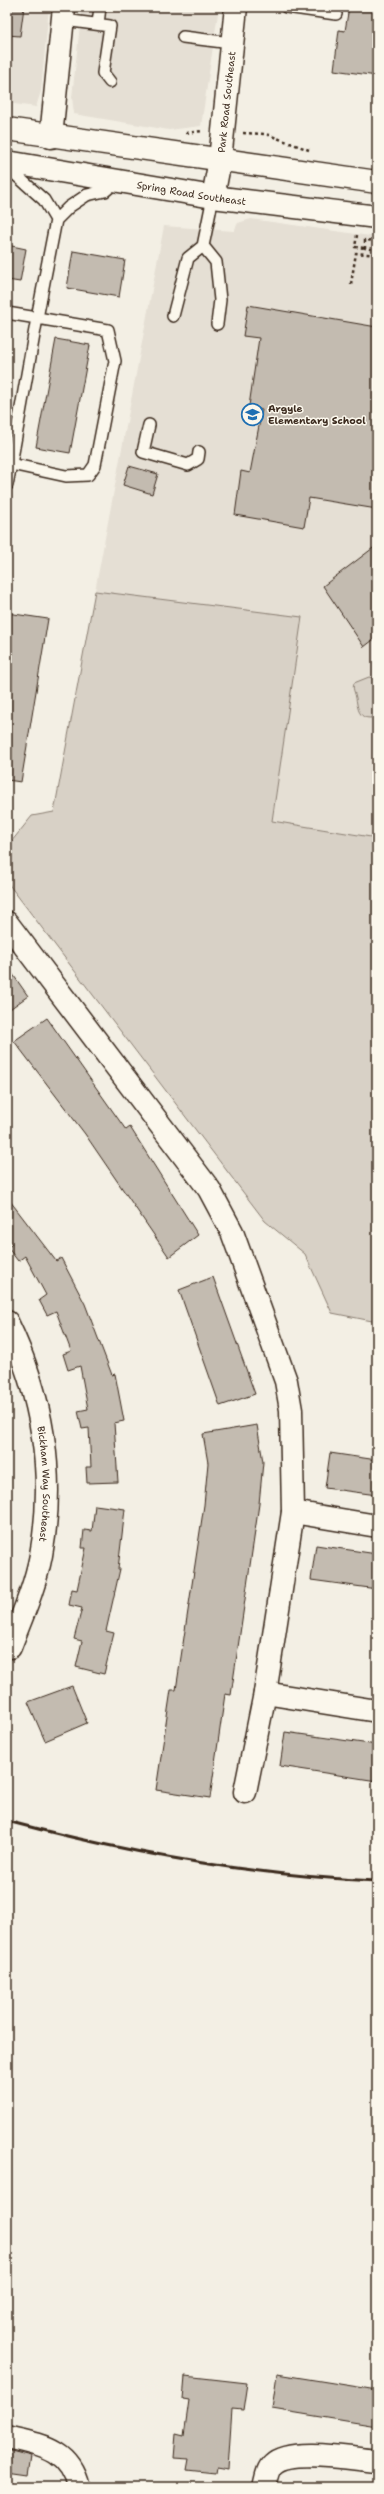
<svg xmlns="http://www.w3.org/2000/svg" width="384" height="2494" font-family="'Shantell Sans',sans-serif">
<rect width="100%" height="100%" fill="#f3efe4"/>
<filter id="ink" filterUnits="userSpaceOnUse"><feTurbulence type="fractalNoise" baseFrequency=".025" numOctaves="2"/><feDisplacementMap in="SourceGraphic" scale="8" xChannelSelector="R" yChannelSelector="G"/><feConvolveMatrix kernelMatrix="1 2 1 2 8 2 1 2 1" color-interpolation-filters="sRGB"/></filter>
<g filter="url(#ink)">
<path fill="#e5dfd4" d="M 7,7 L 49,7 L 41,91 L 36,107 L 7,103 Z
M 82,7 L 219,7 L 201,126 L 169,130 L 74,114 L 72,97 Z
M 251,219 L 377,237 L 377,838 L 272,822 L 301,617 L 95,591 L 164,226 L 234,231 L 238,223 Z"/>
<path fill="#d8d1c6" stroke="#8a7e72" d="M 95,591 L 302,617 L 272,821 L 377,838 L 377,1322 L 332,1313 L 305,1254 L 265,1221 L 7,882 L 7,847 L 32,816 L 54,812 Z
M 369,677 L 377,679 L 377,717 C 360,721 358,712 356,698 C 355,692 352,689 354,683 Z"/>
<path fill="#c3bbb0" stroke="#3b2a1e" d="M 7,7 L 24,7 L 20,36 L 7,35 Z
M 349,7 L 377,7 L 377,76 L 334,70 L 339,30 L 345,31 Z
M 7,245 L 26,249 L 20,282 L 7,280 Z
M 73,251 L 125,260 L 119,297 L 67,288 Z
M 248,305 L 377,327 L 377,509 L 309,498 L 304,527 L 235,515 L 241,471 L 250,473 L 262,410 L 249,406 L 259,338 L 243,336 Z
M 56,339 L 90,345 L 70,453 L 36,447 Z
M 129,466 L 158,474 L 152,494 L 123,485 Z
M 377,545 L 377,637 L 364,647 L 323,586 Z
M 7,613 L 48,619 L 21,782 L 7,780 Z
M 7,966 L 28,996 L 7,1011 Z
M 47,1018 L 126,1130 L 130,1127 L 198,1235 L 169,1257 L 85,1134 L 14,1041 Z
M 7,1197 L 56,1261 L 61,1258 L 85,1304 L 112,1375 L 115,1374 L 124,1421 L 114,1423 L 118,1482 L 87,1483 L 86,1467 L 91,1467 L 89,1428 L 82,1429 L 78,1411 L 88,1409 L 80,1366 L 68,1370 L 63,1354 L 71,1351 L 56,1311 L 47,1315 L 39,1300 L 46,1295 L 25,1256 L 18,1261 L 8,1248 L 12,1244 L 7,1237 Z
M 213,1277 L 255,1394 L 220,1406 L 179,1290 Z
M 257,1425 L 263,1462 L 259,1504 L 231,1695 L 225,1694 L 210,1798 L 156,1790 L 171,1690 L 176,1690 L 204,1505 L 208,1463 L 203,1434 Z
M 330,1453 L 377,1460 L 377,1495 L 325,1488 Z
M 95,1505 L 125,1509 L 118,1569 L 120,1569 L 106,1631 L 114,1633 L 104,1674 L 76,1667 L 82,1641 L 74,1639 L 82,1608 L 69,1605 L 72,1589 L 77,1590 L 86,1548 L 82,1548 L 84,1530 L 92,1531 Z
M 316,1545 L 377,1554 L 377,1589 L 311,1580 Z
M 72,1686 L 87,1723 L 45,1741 L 28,1702 Z
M 285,1732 L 377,1745 L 377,1781 L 280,1766 Z
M 277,2374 L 377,2390 L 377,2426 L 272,2409 Z
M 185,2376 L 247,2383 L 243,2410 L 232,2409 L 228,2469 L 216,2467 L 215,2473 L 187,2470 L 189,2459 L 174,2458 L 176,2434 L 184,2436 L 189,2400 L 183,2399 Z
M 7,2450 L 31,2456 L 28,2475 L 7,2472 Z"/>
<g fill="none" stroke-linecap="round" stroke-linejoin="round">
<defs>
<path id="lane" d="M 286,7 L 336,14
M 64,20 L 110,26 L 103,73 L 110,82
M 98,24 L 100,7
M 183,37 L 231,43
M 7,167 L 44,200 L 56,220
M 203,246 L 216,262 L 220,300 L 217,324
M 7,313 L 37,318 L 56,220 L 69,207 L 87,195 L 105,191 L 117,181
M 173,316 L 188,258 L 203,246 L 213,197
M 149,425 L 143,452 L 188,465 L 198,459 L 199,452
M 7,464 L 11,464 L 66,476 L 88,475 L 95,465 L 115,361 L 108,330 L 37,318 L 11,464 L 7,485"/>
<g id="street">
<path d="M 51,137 L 64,7"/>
<path id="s1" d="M 213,197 L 220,160 L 236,7"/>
<path d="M 7,923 L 209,1189 L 232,1232 L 286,1381 L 291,1410 L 293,1512 L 265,1693 L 377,1711"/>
<path id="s2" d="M 7,1322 C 42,1394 56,1475 41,1555 C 35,1587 22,1616 10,1647"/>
<path d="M 293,1512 L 377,1526"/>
<path d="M 245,1792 L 265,1693"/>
<path d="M 7,2437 C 40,2445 70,2448 79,2487"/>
<path d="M 264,2487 C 266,2480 267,2469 273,2464 C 290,2447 354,2459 377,2461"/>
</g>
<g id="secondary">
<path d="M 7,129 L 377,182"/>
<path id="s3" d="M 7,162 L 213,197 L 377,217"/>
</g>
</defs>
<use href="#lane" stroke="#3b2a1e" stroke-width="14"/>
<use href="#street" stroke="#3b2a1e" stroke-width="25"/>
<use href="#secondary" stroke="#3b2a1e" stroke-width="25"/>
<path stroke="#3b2a1e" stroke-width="2.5" stroke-dasharray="3 3" stroke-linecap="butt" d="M 186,133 L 202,131
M 243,133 L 266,134 L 309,150
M 357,235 L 355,247 L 365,248
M 377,241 L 365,240 L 365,248 L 377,250
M 351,284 L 356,253 L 377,255"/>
<use href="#lane" stroke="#fbf7ec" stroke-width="11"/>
<use href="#street" stroke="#fbf7ec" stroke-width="22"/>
<use href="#secondary" stroke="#fbf7ec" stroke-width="22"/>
<path stroke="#3b2a1e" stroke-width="3" d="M 7,1821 C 128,1853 252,1876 377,1881"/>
</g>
</g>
<defs>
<symbol id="school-ring" viewBox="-11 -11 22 22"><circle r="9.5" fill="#fbf7ec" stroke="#1f6fb2" stroke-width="1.5"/><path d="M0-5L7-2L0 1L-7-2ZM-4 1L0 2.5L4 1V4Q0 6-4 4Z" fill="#1f6fb2"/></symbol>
</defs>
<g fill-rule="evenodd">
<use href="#school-ring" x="240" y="402" width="25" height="25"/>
</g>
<g text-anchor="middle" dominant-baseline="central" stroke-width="3" stroke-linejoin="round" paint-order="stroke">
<g font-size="10" fill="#3b2a1e" stroke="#fbf7ec">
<text stroke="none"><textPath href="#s1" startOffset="96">Park Road Southeast</textPath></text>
<text stroke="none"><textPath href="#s3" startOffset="187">Spring Road Southeast</textPath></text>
<text stroke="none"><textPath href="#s2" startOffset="168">Bickham Way Southeast</textPath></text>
</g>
<g font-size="10" font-weight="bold" fill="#3b2a1e" stroke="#fbf7ec" text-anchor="start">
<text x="268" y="408">Argyle<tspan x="268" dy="12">Elementary School</tspan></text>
</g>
</g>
<rect width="384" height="2494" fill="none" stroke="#fbf7ec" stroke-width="24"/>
<rect x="12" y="12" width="360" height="2470" fill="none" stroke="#3b2a1e" stroke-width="1.5" filter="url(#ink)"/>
</svg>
